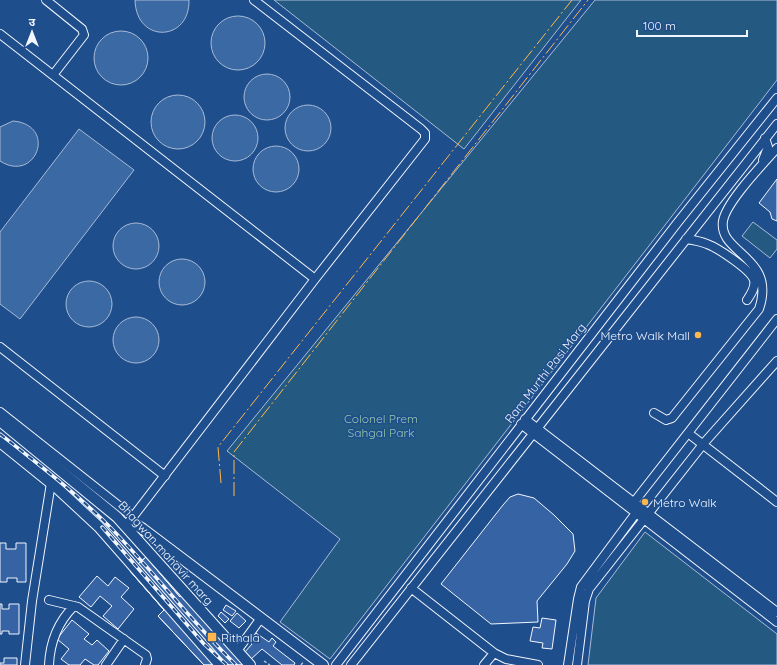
<svg xmlns="http://www.w3.org/2000/svg" width="777" height="665" font-family="Quicksand,'Noto Sans Devanagari',sans-serif">
<rect width="100%" height="100%" fill="#1f4e8c"/>
<path fill="#245a82" stroke="#a8bbd7" d="M 274,0 L 581,0 L 464,149 Z
M 595,0 L 777,0 L 777,80 L 330,659 L 280,622 L 340,539 L 227,451 Z
M 753,222 L 777,240 L 777,249 L 770,258 L 742,236 Z
M 645,532 L 777,634 L 777,665 L 588,665 L 596,598 Z"/>
<path fill="#3b69a3" stroke="#a8bbd7" d="M 135,0 L 189,0 C 190,42 136,44 135,0 Z
M211 43a27 27 0 1 1 54 0a27 27 0 1 1-54 0Z
M94 58a27 27 0 1 1 54 0a27 27 0 1 1-54 0Z
M244 97a23 23 0 1 1 46 0a23 23 0 1 1-46 0Z
M151 122a27 27 0 1 1 54 0a27 27 0 1 1-54 0Z
M285 128a23 23 0 1 1 46 0a23 23 0 1 1-46 0Z
M212 138a23 23 0 1 1 46 0a23 23 0 1 1-46 0Z
M 13,121 C 58,125 36,184 0,161 L 0,127 Z
M 79,129 L 134,170 L 20,319 L 0,304 L 0,232 Z
M253 169a23 23 0 1 1 46 0a23 23 0 1 1-46 0Z
M113 246a23 23 0 1 1 46 0a23 23 0 1 1-46 0Z
M159 282a23 23 0 1 1 46 0a23 23 0 1 1-46 0Z
M66 304a23 23 0 1 1 46 0a23 23 0 1 1-46 0Z
M113 340a23 23 0 1 1 46 0a23 23 0 1 1-46 0Z"/>
<path fill="#3563a3" stroke="#f2f6ff" d="M 777,179 L 777,221 L 772,219 L 770,212 L 759,203 Z
M 518,494 L 534,498 L 554,515 L 573,534 L 575,551 L 567,564 L 537,601 L 538,622 L 491,624 L 441,584 L 503,505 L 510,497 Z
M 0,543 L 6,543 L 6,549 L 16,549 L 16,543 L 26,543 L 26,582 L 17,582 L 17,578 L 7,578 L 7,582 L 0,582 Z
M 146,557 L 180,597 L 186,591 L 255,665 L 204,665 L 158,616 L 164,610 L 130,571 Z
M 146,557 L 180,597 L 186,591 L 255,665 L 204,665 L 158,616 L 164,610 L 130,571 Z
M 97,576 L 108,586 L 115,577 L 129,588 L 121,597 L 134,609 L 118,629 L 103,616 L 112,606 L 100,596 L 91,607 L 79,597 Z
M 0,604 L 2,604 L 2,609 L 9,609 L 9,604 L 19,604 L 19,634 L 9,634 L 9,631 L 2,631 L 2,634 L 0,634 Z
M 226,605 L 236,611 L 232,616 L 223,610 Z
M 221,612 L 229,619 L 225,623 L 218,616 Z
M 237,613 L 246,621 L 239,628 L 230,621 Z
M 542,618 L 556,620 L 552,649 L 542,648 L 543,643 L 530,641 L 533,627 L 540,628 Z
M 72,620 L 89,634 L 84,639 L 92,645 L 97,640 L 109,651 L 98,665 L 94,665 L 85,659 L 80,665 L 69,665 L 61,659 L 69,649 L 57,639 Z
M 256,633 L 269,642 L 272,638 L 276,642 L 273,646 L 295,663 L 294,665 L 282,665 L 262,649 L 250,660 L 244,653 L 252,644 L 249,641 Z
M 4,658 L 17,658 L 17,665 L 0,665 L 0,663 L 4,663 Z"/>
<g fill="none" stroke-linecap="round" stroke-linejoin="round">
<defs>
<path id="minor" d="M 46,0 L 82,29 L 84,35 L 53,75
M 0,34 L 315,279
M 763,160 L 768,147 L 765,138
M 686,239 C 693,240 700,241 707,244 C 718,248 751,270 754,280 C 756,287 751,294 747,300
M 0,347 L 165,476
M 0,412 L 133,517
M 654,413 L 666,420 L 672,418 L 759,309 C 777,256 718,254 723,221 C 726,202 764,163 777,148
M 525,419 L 777,612
M 521,424 L 777,622
M 688,433 L 777,502
M 631,506 L 777,319
M 129,522 L 315,279 L 425,139 L 425,133 L 421,129 L 254,0
M 411,588 L 494,653 L 506,659 L 538,665
M 49,600 L 78,607 L 146,655 L 147,659 L 145,665
M 237,651 L 261,618
M 25,665 L 32,601 L 51,483
M 49,665 C 50,642 57,623 74,606
M 106,665 L 124,639
M 336,665 L 678,222 L 777,98
M 351,665 L 777,124
M 484,665 L 494,653
M 568,665 L 578,599 L 581,587 L 636,513
M 577,665 L 585,601 L 589,589 L 704,443 L 777,361"/>
<path id="major" d="M 0,421 L 117,517 L 250,665
M 0,442 L 57,488 L 99,527 L 220,665
M 124,524 L 133,523 L 143,529 L 323,665"/>
</defs>
<use href="#minor" stroke="#f2f6ff" stroke-width="10"/>
<use href="#major" stroke="#f2f6ff" stroke-width="12"/>
<path stroke="#b3c4dc" stroke-width="1.5" stroke-dasharray="3 2" stroke-linecap="butt" d="M 264,661 L 270,665
M 301,665 L 304,661"/>
<use href="#minor" stroke="#1f4e8c" stroke-width="8"/>
<use href="#major" stroke="#1f4e8c" stroke-width="10"/>
<defs>
<path id="rail" d="M 0,434 C 37,463 75,492 109,526 C 153,571 191,621 236,665
M 102,527 L 204,644 L 227,665"/>
</defs>
<use href="#rail" stroke="#f2f6ff" stroke-width="3.5"/>
<use href="#rail" stroke="#1f4e8c" stroke-width="2" stroke-dasharray="6" stroke-linecap="butt"/>
<path stroke="#ffb74d" stroke-width="1" stroke-dasharray="14 3 2 3" stroke-linecap="butt" d="M 221,483 L 218,447 L 572,0
M 234,496 L 234,452 L 588,0"/>
</g>
<g fill="#ffb74d" stroke="#1f4e8c" stroke-width="1.5">
<circle cx="698" cy="335" r="4"/>
<circle cx="645" cy="502" r="4"/>
<rect x="207" y="632" width="10" height="10" rx="2"/>
</g>
<g text-anchor="middle" dominant-baseline="central" stroke-width="3" stroke-linejoin="round" paint-order="stroke">
<g font-size="12" fill="#f2f6ff" stroke="#1f4e8c" text-anchor="start">
<text x="690" y="335" text-anchor="end">Metro Walk Mall</text>
<text x="653" y="502">Metro Walk</text>
<text x="221" y="637">Rithala</text>
</g>
<g font-size="12" fill="#f2f6ff" stroke="#1f4e8c">
<text transform="translate(545 373) rotate(-52)">Ram Murthi Pasi Marg</text>
<text transform="translate(166 553) rotate(48)">Bhagwan mahavir marg</text>
</g>
<g font-size="12" fill="#97c8a6" stroke="#1f4e8c">
<text x="381" y="418">Colonel Prem<tspan x="381" dy="14">Sahgal Park</tspan></text>
</g>
</g>
<g transform="translate(32 32)" stroke="#1f4e8c" stroke-width="3" paint-order="stroke">
<path d="M0-3L7 15L0 10L-7 15Z" fill="#f2f6ff"/>
<text y="-6" font-size="11" font-weight="bold" text-anchor="middle" fill="#f2f6ff">उ</text>
</g>
<path d="M637 30v6h110v-6" fill="none" stroke="#f2f6ff" stroke-width="2"/>
<text x="643" y="30" font-size="12" fill="#f2f6ff" stroke="#1f4e8c" stroke-width="3" paint-order="stroke">100 m</text>
</svg>
